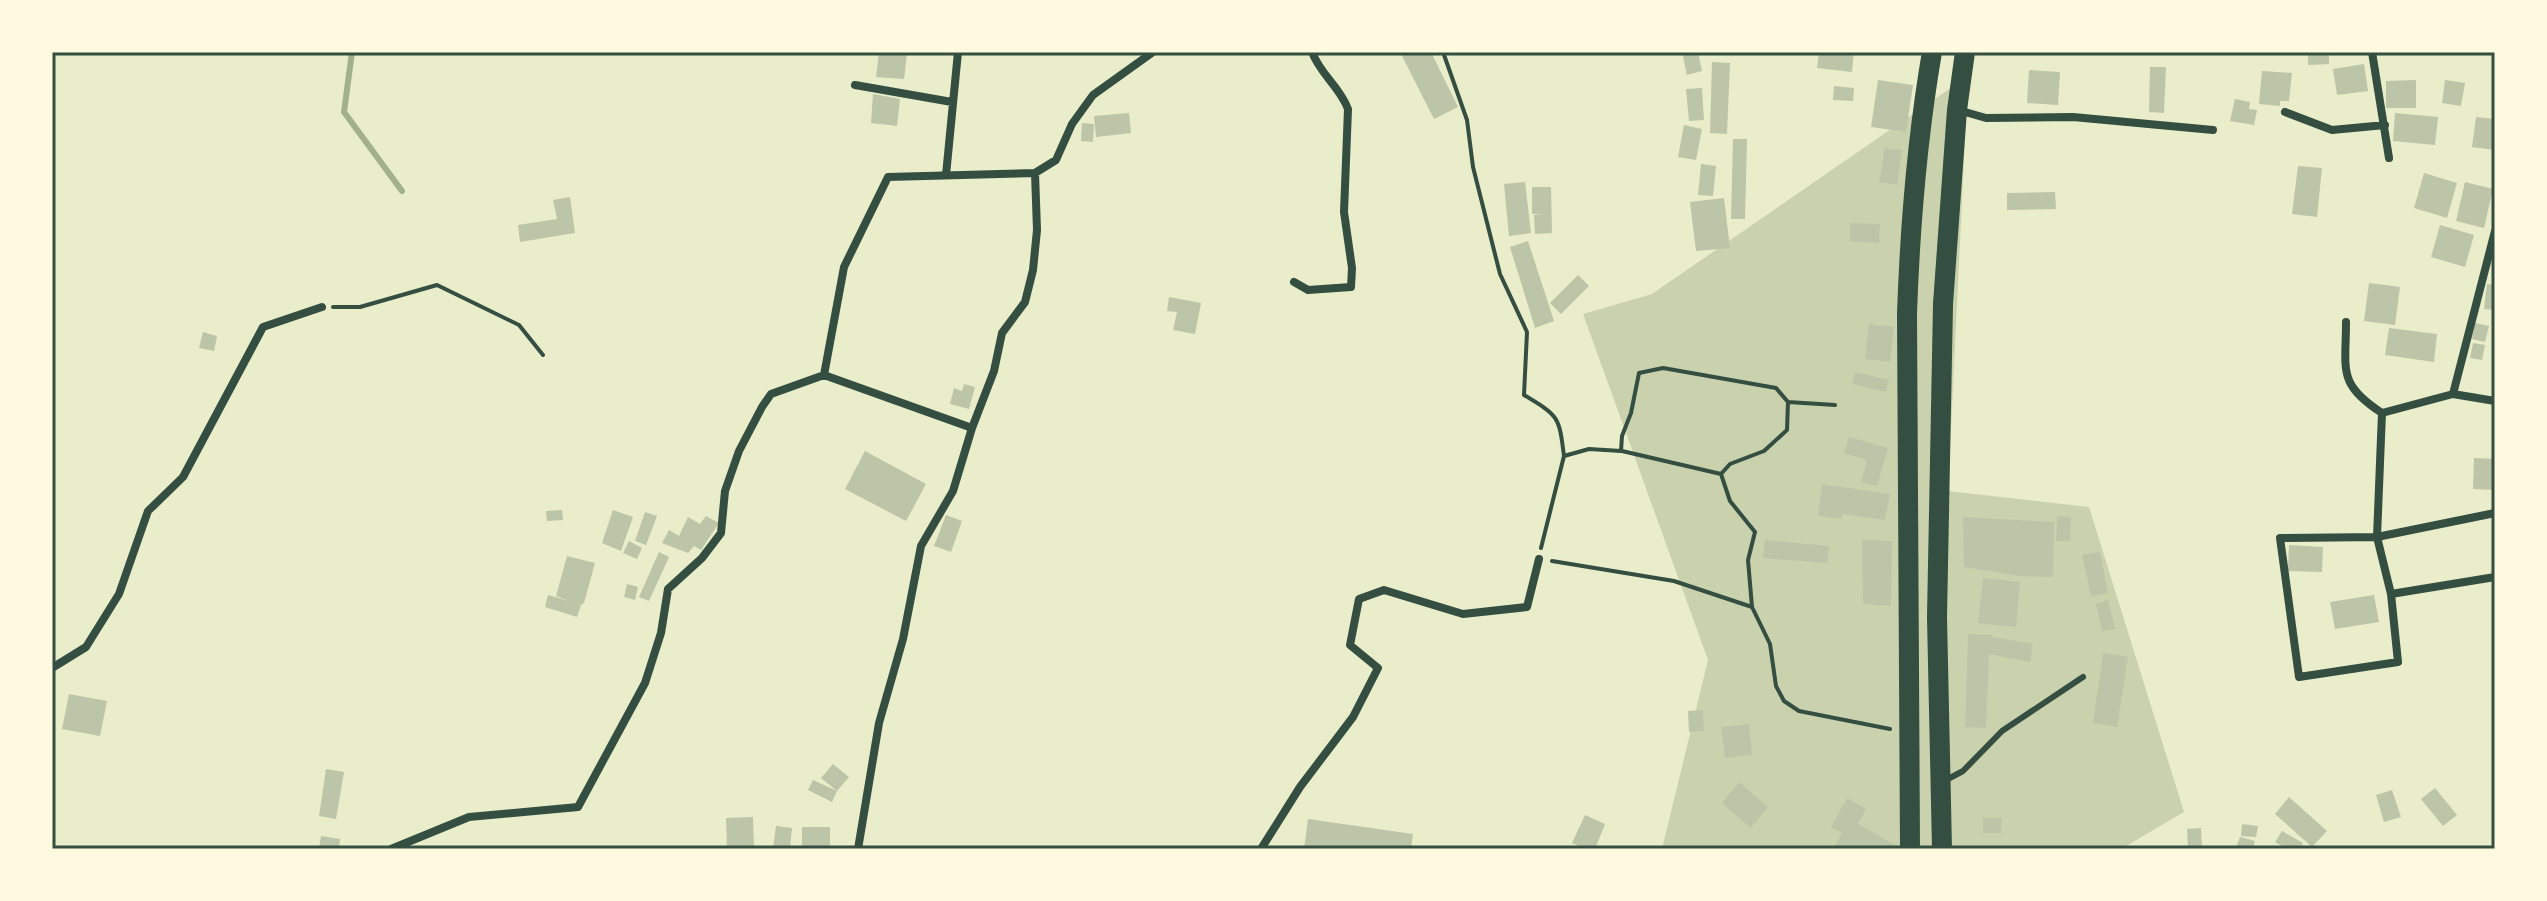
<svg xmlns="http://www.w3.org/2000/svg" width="2547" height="901" font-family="Overpass,sans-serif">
<rect width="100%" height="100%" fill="#e9edc9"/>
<path fill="#cad2ad" d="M 1968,76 L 1948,491 L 2089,507 L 2184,812 L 2121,849 L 1662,849 L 1708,660 L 1583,314 L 1652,294 Z"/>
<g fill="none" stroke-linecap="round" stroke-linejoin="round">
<path stroke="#a3b18a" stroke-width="6" d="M 352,52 L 344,112 L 402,191"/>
</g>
<path fill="#bcc5a7" d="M 879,52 L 907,54 L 904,79 L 876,77 Z
M 1400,52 L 1431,52 L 1458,107 L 1434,119 Z
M 1682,52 L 1698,52 L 1702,71 L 1687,75 Z
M 1819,52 L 1854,52 L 1852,72 L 1817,68 Z
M 2308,52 L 2329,52 L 2329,64 L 2308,65 Z
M 1712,62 L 1730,63 L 1727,134 L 1710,133 Z
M 2364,64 L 2368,91 L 2337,95 L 2333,69 Z
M 2150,67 L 2166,67 L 2164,113 L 2149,112 Z
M 2029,70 L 2060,72 L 2058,105 L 2027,103 Z
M 2262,71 L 2292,73 L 2289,101 L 2280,101 L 2280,106 L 2259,104 Z
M 1878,80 L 1913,85 L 1906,132 L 1871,127 Z
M 2416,80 L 2416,108 L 2386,108 L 2386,81 Z
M 2445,80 L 2465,83 L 2461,106 L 2442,103 Z
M 1834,86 L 1854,88 L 1853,101 L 1833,100 Z
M 1702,88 L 1704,120 L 1689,121 L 1686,89 Z
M 873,94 L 900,99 L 897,126 L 871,123 Z
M 2235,99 L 2250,102 L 2249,109 L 2257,110 L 2254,125 L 2230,121 Z
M 1129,113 L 1131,133 L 1096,137 L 1094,116 Z
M 2395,113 L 2438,117 L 2435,145 L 2393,141 Z
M 2476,117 L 2495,119 L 2495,150 L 2472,147 Z
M 1082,123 L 1094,124 L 1093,142 L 1081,141 Z
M 1684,125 L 1702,129 L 1696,160 L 1678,157 Z
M 1733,139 L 1747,139 L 1745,219 L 1731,219 Z
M 1885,148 L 1902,150 L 1897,185 L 1879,182 Z
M 1701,164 L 1716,166 L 1713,196 L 1698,195 Z
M 2298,166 L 2322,168 L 2317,217 L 2292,214 Z
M 2424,173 L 2457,183 L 2447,218 L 2414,208 Z
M 1525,182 L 1531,233 L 1509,236 L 1504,184 Z
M 2465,182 L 2493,189 L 2484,228 L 2456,221 Z
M 1532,187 L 1551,187 L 1552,233 L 1535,234 L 1534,215 L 1543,214 L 1532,214 Z
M 2055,192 L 2056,209 L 2007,210 L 2007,193 Z
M 570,197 L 575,233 L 520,242 L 518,225 L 557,219 L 553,200 Z
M 1724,198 L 1730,248 L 1696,251 L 1690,202 Z
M 1850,223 L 1880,224 L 1879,243 L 1850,241 Z
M 2440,225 L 2474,235 L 2465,267 L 2431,257 Z
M 1528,241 L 1554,321 L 1535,328 L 1510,247 Z
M 1578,275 L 1589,286 L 1561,314 L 1550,303 Z
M 2369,283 L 2400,287 L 2395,325 L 2364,321 Z
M 2487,284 L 2495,285 L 2495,310 L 2484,309 Z
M 1169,297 L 1201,303 L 1195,334 L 1173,330 L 1177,312 L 1167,311 Z
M 2475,323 L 2489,326 L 2485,342 L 2472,339 Z
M 1869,324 L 1894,327 L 1890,362 L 1865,359 Z
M 2389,328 L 2437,334 L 2434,362 L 2385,355 Z
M 203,332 L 217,336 L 214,351 L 199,348 Z
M 2473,343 L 2485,345 L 2482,360 L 2470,358 Z
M 1855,372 L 1889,380 L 1886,392 L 1852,384 Z
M 964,384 L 975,387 L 969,409 L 950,404 L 954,388 L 962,391 Z
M 1849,437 L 1888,448 L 1877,486 L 1861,482 L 1867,460 L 1844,453 Z
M 865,451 L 926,484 L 906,521 L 845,489 Z
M 2474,458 L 2495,459 L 2495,490 L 2473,489 Z
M 1822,484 L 1890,494 L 1885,520 L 1842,514 L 1842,519 L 1818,516 Z
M 562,510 L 563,520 L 547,521 L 546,511 Z
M 613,510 L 633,517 L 621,551 L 602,543 Z
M 645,512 L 657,516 L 646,545 L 635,541 Z
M 946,515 L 962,521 L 951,552 L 934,546 Z
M 706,516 L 719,523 L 701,550 L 694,546 L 688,553 L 662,543 L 669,530 L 679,536 L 688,517 L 700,524 Z
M 2057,516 L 2071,517 L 2070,541 L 2056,541 Z
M 1963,517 L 2054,522 L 2053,577 L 2018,576 L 1964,567 Z
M 1765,540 L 1829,546 L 1827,563 L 1763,558 Z
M 1862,540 L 1892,541 L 1891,606 L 1863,604 Z
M 629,541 L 642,548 L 637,559 L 623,553 Z
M 2289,545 L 2323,547 L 2322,572 L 2288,571 Z
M 659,552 L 669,557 L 649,601 L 639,597 Z
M 2100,552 L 2108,593 L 2091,596 L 2082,555 Z
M 567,556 L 595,563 L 584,603 L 581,605 L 577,617 L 545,607 L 548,595 L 569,601 L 556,596 Z
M 1983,578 L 2020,582 L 2016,627 L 1978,623 Z
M 627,584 L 638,587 L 635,600 L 624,597 Z
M 2374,595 L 2379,622 L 2335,629 L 2330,602 Z
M 2108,600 L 2115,629 L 2102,631 L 2096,604 Z
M 1968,634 L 1992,635 L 1992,637 L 2033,644 L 2030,662 L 1989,654 L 1986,728 L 1965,727 Z
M 2103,653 L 2128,657 L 2117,727 L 2093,723 Z
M 69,694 L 107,701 L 100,736 L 62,729 Z
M 1703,710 L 1704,731 L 1689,732 L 1688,711 Z
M 1749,724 L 1752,755 L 1725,758 L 1721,727 Z
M 833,764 L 849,777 L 837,791 L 821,778 Z
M 326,769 L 344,772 L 336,819 L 319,816 Z
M 813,780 L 837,791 L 832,802 L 808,790 Z
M 1739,782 L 1768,807 L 1751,828 L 1722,803 Z
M 2435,788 L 2457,815 L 2443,826 L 2421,799 Z
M 2392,790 L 2401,817 L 2384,822 L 2376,795 Z
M 2289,797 L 2327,831 L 2312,847 L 2275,814 Z
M 1847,798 L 1866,809 L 1858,824 L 1902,849 L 1833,849 L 1842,833 L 1831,827 Z
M 1585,815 L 1605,824 L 1595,849 L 1586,849 L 1572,843 Z
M 753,817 L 754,849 L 727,849 L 726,818 Z
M 1983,818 L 2002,818 L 2001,833 L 1983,833 Z
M 1308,819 L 1413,834 L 1411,849 L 1304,849 Z
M 2242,824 L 2258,826 L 2256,837 L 2241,836 Z
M 776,826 L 792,828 L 790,849 L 773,849 Z
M 802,827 L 830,827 L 830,849 L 802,849 Z
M 2201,828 L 2202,849 L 2188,849 L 2187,829 Z
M 2282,831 L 2303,843 L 2300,849 L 2287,849 L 2275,842 Z
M 321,836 L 340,839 L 339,849 L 319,849 Z
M 2240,837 L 2255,841 L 2253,849 L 2236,848 Z"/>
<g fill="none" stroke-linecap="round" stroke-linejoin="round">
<path stroke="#344e41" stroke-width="4" d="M 1443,52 L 1467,120 L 1473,167 L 1500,274 L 1527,332 L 1524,395 C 1559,416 1559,416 1564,456
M 333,307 L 360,307 L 437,285 L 519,325 L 543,355
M 1788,402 L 1835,405
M 1622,451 L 1721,474
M 1541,548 L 1564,456 L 1589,449 L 1621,451 L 1622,436 L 1631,413 L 1639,373 L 1663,368 L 1776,388 L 1788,402 L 1787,430 L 1764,451 L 1730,464 L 1721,474 L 1730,501 L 1755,532 L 1748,560 L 1752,607 L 1770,644 L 1776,686 L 1784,701 L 1799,711 L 1890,729
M 1552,561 L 1674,581 L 1752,607"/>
<path stroke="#344e41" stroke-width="6" d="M 1946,780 L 1963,771 L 2002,731 L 2083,677"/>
<path stroke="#344e41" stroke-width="8" d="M 2372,52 L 2389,158
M 855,85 L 952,102
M 1958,110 L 1986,118 L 2073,117 L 2213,130
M 2285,112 L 2332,130 L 2385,125
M 946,175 L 958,52
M 2495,231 L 2453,394 L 2495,401
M 1294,282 L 1308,290 L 1351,287 L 1352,268 L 1344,212 L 1348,109 C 1340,87 1320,74 1312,52
M 2346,322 C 2346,370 2337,384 2382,413
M 824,375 L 972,428 L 953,491 L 921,546 L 903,639 L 879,723 L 858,849
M 2453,394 L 2382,413 L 2377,537 L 2495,513
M 972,428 L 994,371 L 1002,333 L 1025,302 L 1033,270 L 1037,230 L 1035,173
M 2377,537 L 2391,594 L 2398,662 L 2299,677 L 2280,538 Z
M 2391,594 L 2495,577
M 52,668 L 86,647 L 119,594 L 148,511 L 183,477 L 263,327 L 322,307
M 391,849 L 469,817 L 578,807 L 645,683 L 661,633 L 668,589 L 702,558 L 721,533 L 725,491 L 739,451 L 762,407 L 771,394 L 824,375 L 844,267 L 888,177 L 1035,173 L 1056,160 L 1072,124 L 1093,95 L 1153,52
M 1261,849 L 1300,787 L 1353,717 L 1378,668 L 1350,645 L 1359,599 L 1384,590 L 1463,614 L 1527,607 L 1539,559"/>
<path stroke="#344e41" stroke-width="20" d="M 1910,849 L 1907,314 C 1910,226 1917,139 1932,52
M 1942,849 L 1937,617 L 1943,304 L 1957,110 L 1965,52"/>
</g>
<rect width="2547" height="901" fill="none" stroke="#fefae0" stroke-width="108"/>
<rect x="54" y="54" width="2439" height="793" fill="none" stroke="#344e41" stroke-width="3"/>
</svg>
